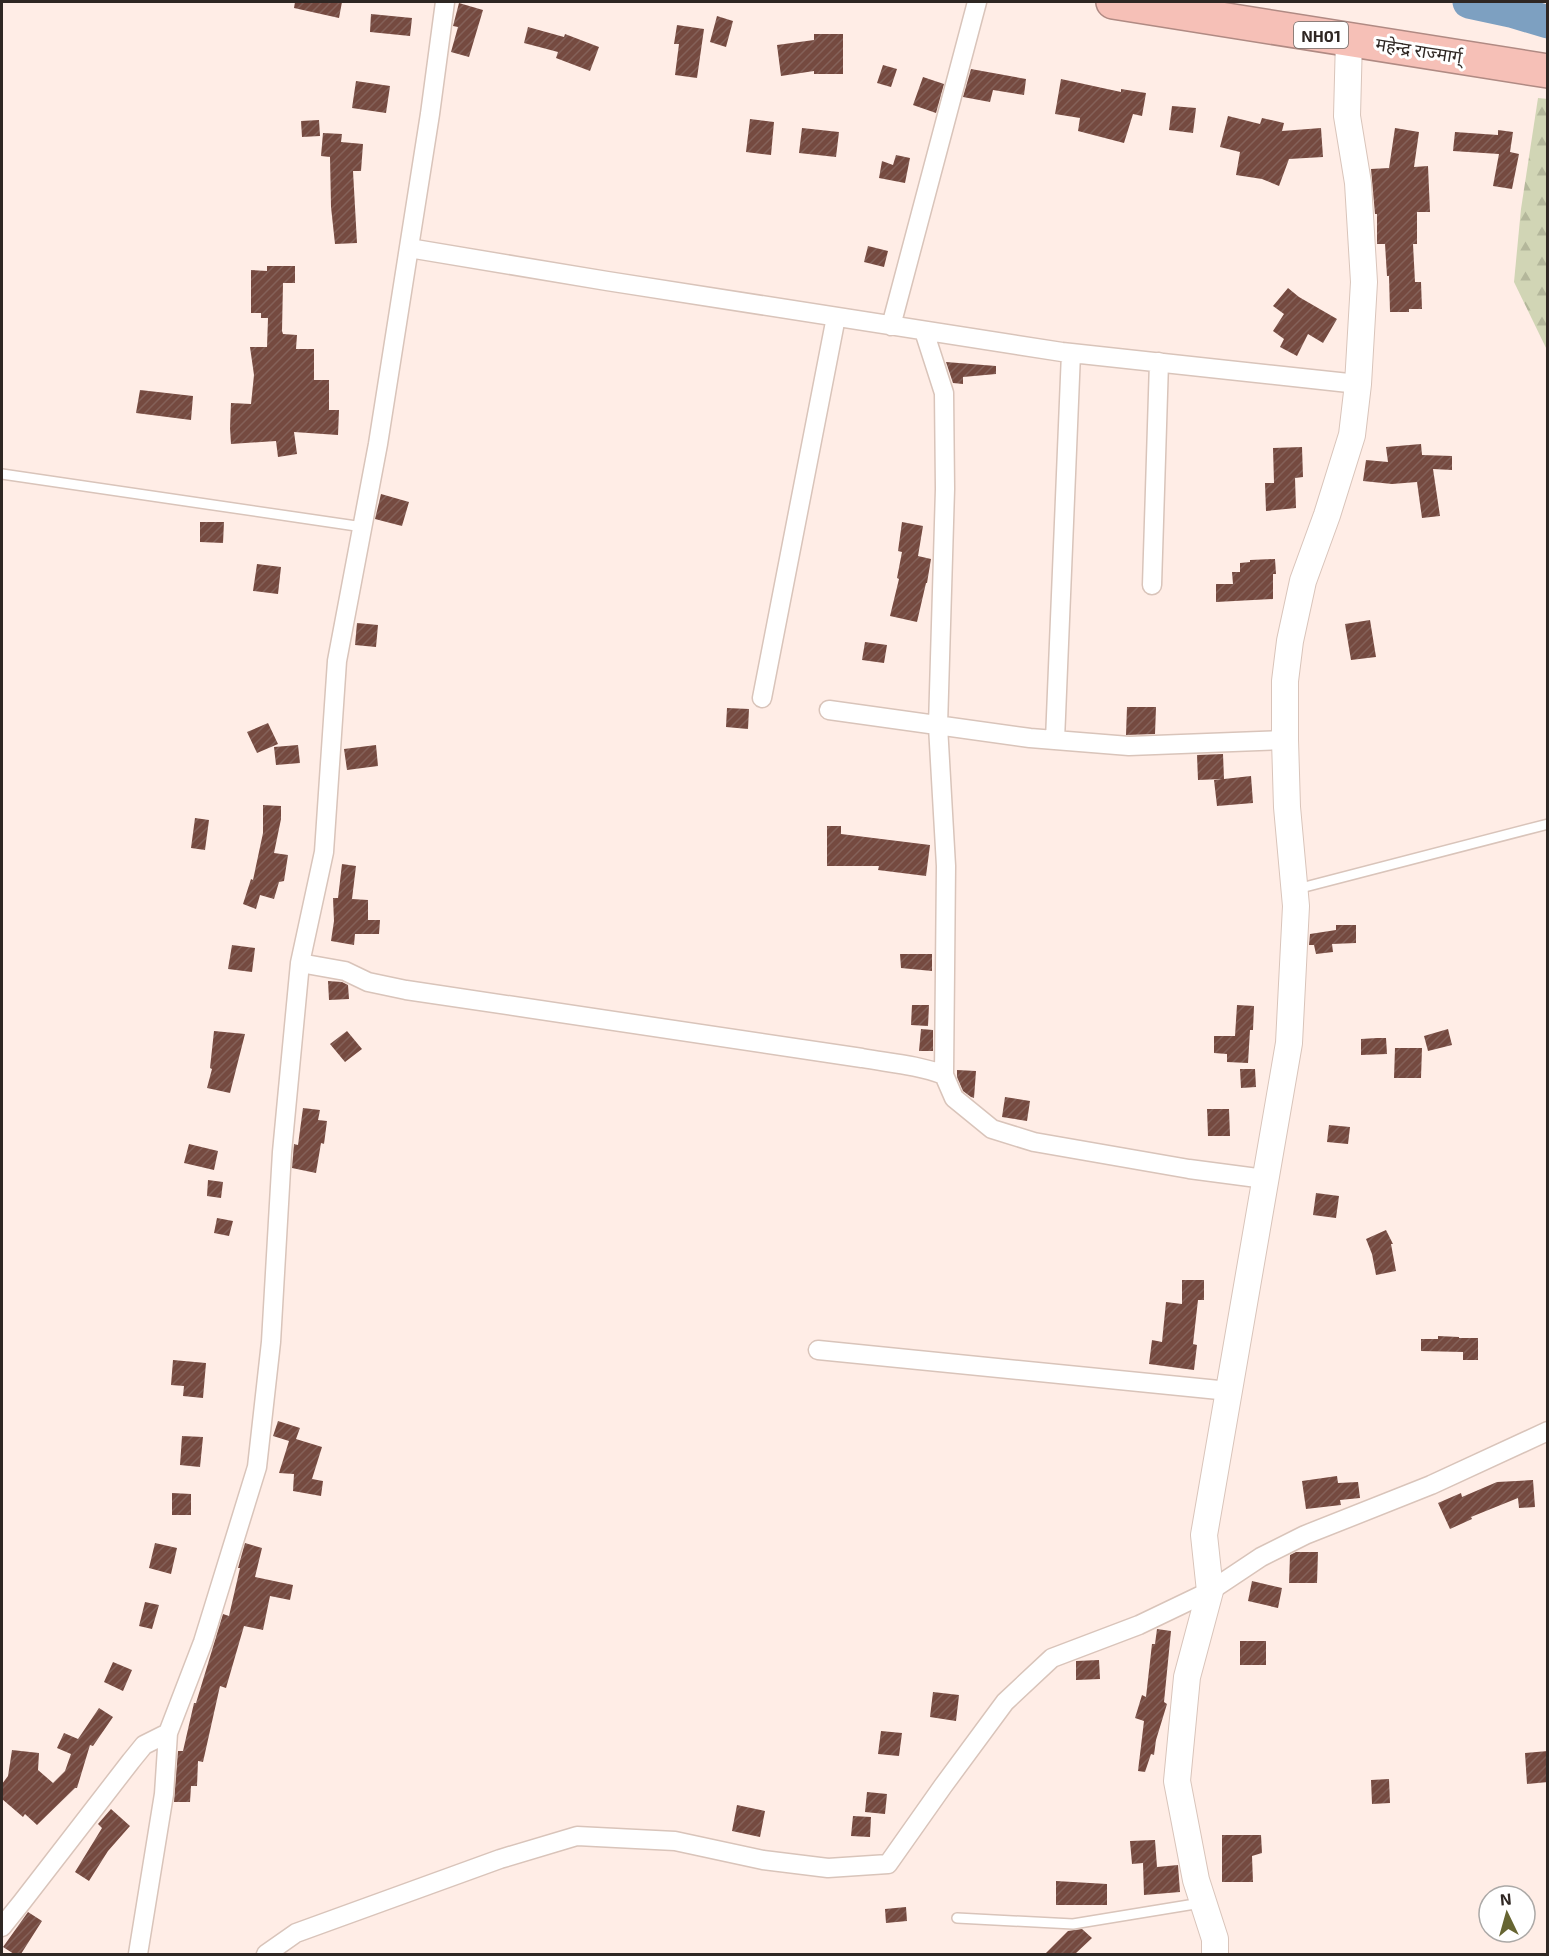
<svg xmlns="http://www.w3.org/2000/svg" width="1549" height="1956" font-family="'Exo 2','Noto Sans Devanagari',sans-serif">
<defs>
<pattern id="forest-firs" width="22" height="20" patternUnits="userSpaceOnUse" patternTransform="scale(1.5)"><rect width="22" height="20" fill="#d1d5b5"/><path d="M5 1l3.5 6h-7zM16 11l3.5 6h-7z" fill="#b4b79b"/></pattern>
<pattern id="building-hatch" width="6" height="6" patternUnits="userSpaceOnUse" patternTransform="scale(1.5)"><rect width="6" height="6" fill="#754a40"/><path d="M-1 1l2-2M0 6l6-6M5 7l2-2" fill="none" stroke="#846159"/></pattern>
</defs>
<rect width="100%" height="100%" fill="#ffede6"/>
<path fill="url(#forest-firs)" d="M 1538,98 L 1548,99 L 1547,350 L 1514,282 L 1521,209 Z"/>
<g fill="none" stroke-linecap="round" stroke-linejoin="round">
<path stroke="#7da0c1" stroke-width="33" d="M 1469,2 L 1511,11 L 1548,22"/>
</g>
<path fill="url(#building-hatch)" d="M 295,2 L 342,2 L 339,18 L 294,8 Z
M 459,3 L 483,10 L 469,57 L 451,52 L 458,27 L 453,26 Z
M 371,14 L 412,18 L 410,36 L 370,32 Z
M 717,16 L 733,21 L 726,47 L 710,42 Z
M 677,25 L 704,29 L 697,78 L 675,75 L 679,44 L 674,44 Z
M 528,27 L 564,37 L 565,34 L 599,47 L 590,71 L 556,58 L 558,52 L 524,43 Z
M 814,34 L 843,34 L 843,74 L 814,74 L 814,71 L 781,76 L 777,45 L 814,40 Z
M 883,65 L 897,69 L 891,87 L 877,83 Z
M 971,69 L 1026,79 L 1024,95 L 993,90 L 990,102 L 963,97 Z
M 923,77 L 944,84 L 936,113 L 913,105 Z
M 1061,79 L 1121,92 L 1121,89 L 1146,93 L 1142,116 L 1133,114 L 1124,143 L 1078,131 L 1080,118 L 1055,114 Z
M 356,81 L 390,86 L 386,113 L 352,108 Z
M 1172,106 L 1196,108 L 1193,133 L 1169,130 Z
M 1228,116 L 1260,124 L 1262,118 L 1284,123 L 1282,131 L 1321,128 L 1323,157 L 1289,159 L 1279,186 L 1262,179 L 1236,175 L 1240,152 L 1220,147 Z
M 750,119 L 774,122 L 771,155 L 746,152 Z
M 319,120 L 320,136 L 302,137 L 301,121 Z
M 802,128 L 839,132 L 836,157 L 799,153 Z
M 1395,128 L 1419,132 L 1414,167 L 1428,166 L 1430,212 L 1417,212 L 1417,244 L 1413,244 L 1415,282 L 1421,282 L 1422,309 L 1409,309 L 1409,312 L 1390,312 L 1389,276 L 1387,276 L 1385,244 L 1377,244 L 1377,214 L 1375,214 L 1371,169 L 1389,168 Z
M 1498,130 L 1513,132 L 1510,152 L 1519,154 L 1512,189 L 1493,186 L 1499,154 L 1453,151 L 1455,132 L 1498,135 Z
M 323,133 L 342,134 L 341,142 L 363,144 L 361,171 L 353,171 L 357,243 L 335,244 L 331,207 L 330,157 L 321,156 Z
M 896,155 L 910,158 L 905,183 L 879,178 L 882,161 L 893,165 Z
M 868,246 L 888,251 L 884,267 L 864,262 Z
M 267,266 L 295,266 L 295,283 L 283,283 L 282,331 L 283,334 L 297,335 L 296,349 L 314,349 L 314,380 L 329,380 L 329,410 L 339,410 L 338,435 L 294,432 L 297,454 L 278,457 L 276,441 L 231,444 L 230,428 L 231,403 L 251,404 L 254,375 L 250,347 L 267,347 L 268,318 L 261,318 L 261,313 L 251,313 L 251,270 L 267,271 Z
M 1288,288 L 1299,297 L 1337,319 L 1323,343 L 1308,334 L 1297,356 L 1280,347 L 1284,339 L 1273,331 L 1284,314 L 1273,306 Z
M 946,362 L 996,366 L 996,374 L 963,377 L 963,384 L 953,383 Z
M 140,390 L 193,396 L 191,420 L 136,413 Z
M 1421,444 L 1422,455 L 1452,456 L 1452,470 L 1433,469 L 1440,516 L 1422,518 L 1417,482 L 1392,484 L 1363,481 L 1366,460 L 1388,462 L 1386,447 Z
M 1302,447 L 1303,477 L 1295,478 L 1296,508 L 1266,511 L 1265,483 L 1274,483 L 1273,448 Z
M 381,494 L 409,502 L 402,526 L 375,519 Z
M 200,522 L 224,522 L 223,543 L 200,542 Z
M 902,522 L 923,526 L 918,556 L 931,559 L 927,583 L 926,583 L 917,622 L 890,616 L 899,579 L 897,578 L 902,552 L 898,551 Z
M 1275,559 L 1276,574 L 1273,574 L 1273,599 L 1216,602 L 1216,584 L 1233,584 L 1232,572 L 1240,572 L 1240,563 L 1250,562 L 1250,560 Z
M 257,564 L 281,567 L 278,594 L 253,591 Z
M 1370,620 L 1376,657 L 1351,660 L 1345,624 Z
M 357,623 L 378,625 L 376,647 L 355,645 Z
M 865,642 L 887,645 L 884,663 L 862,660 Z
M 1127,707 L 1156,707 L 1155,734 L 1126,735 Z
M 727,708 L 749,709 L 748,729 L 726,727 Z
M 268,723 L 278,744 L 257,753 L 247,732 Z
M 298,745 L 300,763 L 276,765 L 274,747 Z
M 376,745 L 378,766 L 347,770 L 344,749 Z
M 1223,754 L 1224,779 L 1251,776 L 1253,803 L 1217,806 L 1214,780 L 1222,779 L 1198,780 L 1197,755 Z
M 263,805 L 281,806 L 281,819 L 274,853 L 288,855 L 284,881 L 279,882 L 274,899 L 260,895 L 256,909 L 243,904 L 251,879 L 253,880 L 263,833 Z
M 195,818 L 209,820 L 205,850 L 191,848 Z
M 827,826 L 841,826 L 841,834 L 930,845 L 926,876 L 878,870 L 879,866 L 827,866 Z
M 342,864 L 356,866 L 352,899 L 368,900 L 368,920 L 380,920 L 379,934 L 355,934 L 354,945 L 331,941 L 334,921 L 333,898 L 338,898 Z
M 1336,925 L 1356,925 L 1356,943 L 1332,944 L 1333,952 L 1316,954 L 1314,945 L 1309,945 L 1310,934 L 1336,930 Z
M 232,945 L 255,948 L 252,972 L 228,969 Z
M 900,954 L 932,954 L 932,971 L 901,968 Z
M 328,981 L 342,982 L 348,985 L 349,999 L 329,1000 Z
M 912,1005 L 929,1005 L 928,1026 L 911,1025 Z
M 1237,1005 L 1254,1006 L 1253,1030 L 1250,1030 L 1248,1063 L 1227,1062 L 1227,1054 L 1214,1053 L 1214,1036 L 1235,1036 Z
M 921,1029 L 933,1030 L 933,1051 L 919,1051 Z
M 1448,1029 L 1452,1045 L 1428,1051 L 1424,1036 Z
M 214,1031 L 245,1034 L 230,1093 L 207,1088 L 212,1069 L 210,1068 Z
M 347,1031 L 362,1049 L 345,1062 L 330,1044 Z
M 1377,1038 L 1386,1038 L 1387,1054 L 1361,1055 L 1361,1039 Z
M 1395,1048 L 1422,1048 L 1421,1078 L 1394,1078 Z
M 1240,1069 L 1255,1069 L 1256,1087 L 1241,1088 Z
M 957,1070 L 976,1071 L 974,1098 L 971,1097 L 963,1091 L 957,1077 Z
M 1005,1097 L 1030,1101 L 1027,1121 L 1002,1117 Z
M 303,1108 L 320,1110 L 318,1120 L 327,1121 L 324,1144 L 321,1143 L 316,1173 L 292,1168 L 294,1144 L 298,1145 Z
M 1207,1109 L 1229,1109 L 1230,1136 L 1208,1136 Z
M 1329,1125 L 1350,1127 L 1348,1144 L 1327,1142 Z
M 189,1144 L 218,1151 L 214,1170 L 184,1163 Z
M 208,1180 L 223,1182 L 221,1198 L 207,1196 Z
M 1316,1193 L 1339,1196 L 1336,1218 L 1313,1215 Z
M 217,1218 L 233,1221 L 229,1236 L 214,1233 Z
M 1386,1230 L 1393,1244 L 1391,1244 L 1396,1271 L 1376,1275 L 1372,1254 L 1366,1239 Z
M 1182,1280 L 1204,1280 L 1204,1300 L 1198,1300 L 1193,1344 L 1197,1345 L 1194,1370 L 1149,1364 L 1152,1340 L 1162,1342 L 1166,1302 L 1182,1304 Z
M 1438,1336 L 1459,1337 L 1459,1338 L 1478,1338 L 1478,1360 L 1463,1360 L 1463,1352 L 1421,1351 L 1421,1339 L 1438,1339 Z
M 173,1360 L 206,1363 L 203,1398 L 183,1396 L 184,1386 L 171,1385 Z
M 278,1421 L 300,1428 L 296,1439 L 322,1447 L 312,1479 L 323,1481 L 321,1496 L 293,1491 L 294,1474 L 279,1473 L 289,1441 L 273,1436 Z
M 182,1436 L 203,1437 L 200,1467 L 180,1465 Z
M 1337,1476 L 1338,1483 L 1358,1482 L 1360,1498 L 1340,1500 L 1341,1505 L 1306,1509 L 1302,1481 Z
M 1533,1480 L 1535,1507 L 1519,1508 L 1518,1498 L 1471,1517 L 1472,1519 L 1450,1529 L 1438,1503 L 1461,1493 L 1462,1497 L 1497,1482 Z
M 172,1493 L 191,1494 L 191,1515 L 172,1515 Z
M 155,1543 L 177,1548 L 171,1574 L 149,1568 Z
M 245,1543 L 262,1548 L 255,1577 L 293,1585 L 290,1600 L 270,1596 L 263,1630 L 244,1626 L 226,1688 L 220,1686 L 203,1762 L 198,1761 L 197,1786 L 191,1786 L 190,1802 L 174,1802 L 178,1751 L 183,1751 L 194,1703 L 196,1703 L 223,1614 L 229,1616 L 240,1568 L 238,1568 Z
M 1296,1552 L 1318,1552 L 1317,1583 L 1289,1583 L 1290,1555 Z
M 1252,1581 L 1282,1588 L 1278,1608 L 1248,1601 Z
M 145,1602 L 159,1605 L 152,1629 L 139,1626 Z
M 1157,1629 L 1171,1631 L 1164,1702 L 1167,1704 L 1156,1740 L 1154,1755 L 1151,1754 L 1145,1772 L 1138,1771 L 1144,1721 L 1135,1718 L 1142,1695 L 1146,1697 L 1152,1644 L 1155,1644 Z
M 1240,1641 L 1266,1641 L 1266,1665 L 1240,1665 Z
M 1099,1660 L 1100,1679 L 1076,1680 L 1076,1661 Z
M 113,1662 L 132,1670 L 123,1691 L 104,1682 Z
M 933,1692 L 959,1695 L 956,1721 L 930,1717 Z
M 99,1708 L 113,1717 L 93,1746 L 90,1745 L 77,1788 L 75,1788 L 37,1825 L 25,1814 L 23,1817 L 2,1799 L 2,1784 L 8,1776 L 12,1750 L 39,1753 L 38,1770 L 53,1783 L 65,1771 L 71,1754 L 57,1748 L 64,1733 L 78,1739 Z
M 881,1731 L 902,1733 L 899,1756 L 878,1754 Z
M 1548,1751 L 1548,1782 L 1527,1784 L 1525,1753 Z
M 1389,1779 L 1390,1803 L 1372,1804 L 1371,1780 Z
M 867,1792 L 887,1794 L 885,1814 L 865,1812 Z
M 737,1805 L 765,1811 L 760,1837 L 732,1831 Z
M 111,1809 L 130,1826 L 108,1851 L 89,1881 L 75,1872 L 102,1828 L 98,1824 Z
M 853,1816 L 871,1817 L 870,1837 L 851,1836 Z
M 1222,1835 L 1261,1835 L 1262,1853 L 1252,1856 L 1253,1882 L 1222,1882 Z
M 1155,1840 L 1157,1867 L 1178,1865 L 1180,1892 L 1144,1895 L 1143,1863 L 1132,1864 L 1130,1841 Z
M 1056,1881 L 1107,1884 L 1107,1905 L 1056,1905 Z
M 906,1907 L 907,1921 L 886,1923 L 885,1909 Z
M 28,1912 L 42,1921 L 21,1954 L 14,1954 L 3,1947 Z
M 1082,1929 L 1092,1938 L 1075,1954 L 1045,1954 L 1068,1931 Z"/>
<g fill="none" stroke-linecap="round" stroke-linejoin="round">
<defs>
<path id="lane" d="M 2,474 L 363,527
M 1297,889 L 1548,824
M 957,1918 L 1073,1924 L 1201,1903"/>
<path id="street" d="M 409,248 L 607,281 L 1062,352 L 1358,384
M 891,326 L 977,2
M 924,331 L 944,393 L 945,489 L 938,726 L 946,866 L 944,1075 L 954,1098 L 992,1129 L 1034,1142 L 1189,1169 L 1265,1179
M 1152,585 L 1159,362
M 762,698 L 836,317
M 829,710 L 1030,738 L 1129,746 L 1285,740
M 1055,740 L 1071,353
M 300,963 L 345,971 L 368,982 L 406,990 L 862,1058 C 890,1063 918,1065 944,1075
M 818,1350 L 1229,1391
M 2,1927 L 22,1902 L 131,1761 L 144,1745 L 168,1733
M 138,1954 L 164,1794 L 168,1733 L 203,1642 L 257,1467 L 271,1342 L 282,1152 L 300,963 L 324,852 L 337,661 L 378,444 L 430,114 L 445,2
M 266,1954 L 296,1933 L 500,1859 L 577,1836 L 675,1841 L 763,1860 L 828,1868 L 888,1864 L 943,1786 L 1005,1702 L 1052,1658 L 1139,1625 L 1210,1591 L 1261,1557 L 1305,1535 L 1431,1485 L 1548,1431"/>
<path id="secondary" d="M 1215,1954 L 1215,1939 L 1196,1880 L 1177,1781 L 1187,1677 L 1210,1591 L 1204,1535 L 1289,1043 L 1296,906 L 1287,807 L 1285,740 L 1285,681 L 1290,641 L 1303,581 L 1327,515 L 1352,435 L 1358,384 L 1364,282 L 1358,183 L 1347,116 L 1349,39"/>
<path id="highway" d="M 1113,2 L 1548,71"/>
</defs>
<use href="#lane" stroke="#d9c4ba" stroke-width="12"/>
<use href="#street" stroke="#d9c4ba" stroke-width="21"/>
<use href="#secondary" stroke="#d9c4ba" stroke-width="28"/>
<use href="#highway" stroke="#b08a83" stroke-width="36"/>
<use href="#lane" stroke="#fff" stroke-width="9"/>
<use href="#street" stroke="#fff" stroke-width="18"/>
<use href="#secondary" stroke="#fff" stroke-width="26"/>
<use href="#highway" stroke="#f6c0b7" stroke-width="33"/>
</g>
<g text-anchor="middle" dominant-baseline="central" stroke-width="6" stroke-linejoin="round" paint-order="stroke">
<rect fill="#fff" stroke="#6d6865" stroke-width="1.5" x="1294" y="22" width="54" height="26" rx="4.5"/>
<g font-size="16" font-weight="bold" fill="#2f2723">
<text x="1321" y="35">NH01</text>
</g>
<g font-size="18" fill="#2f2723" stroke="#fff">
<text transform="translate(1419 50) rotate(9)">महेन्द्र राज्मार्ग्</text>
</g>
</g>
<rect width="1549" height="1956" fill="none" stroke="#2f2723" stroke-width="6"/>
<g transform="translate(1507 1914) rotate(355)"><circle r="28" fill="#ffffff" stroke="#aca9a7" stroke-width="1.5"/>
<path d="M0-4.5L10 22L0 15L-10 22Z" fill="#666532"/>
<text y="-9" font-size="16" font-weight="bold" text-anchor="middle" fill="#2f2723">N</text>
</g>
</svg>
